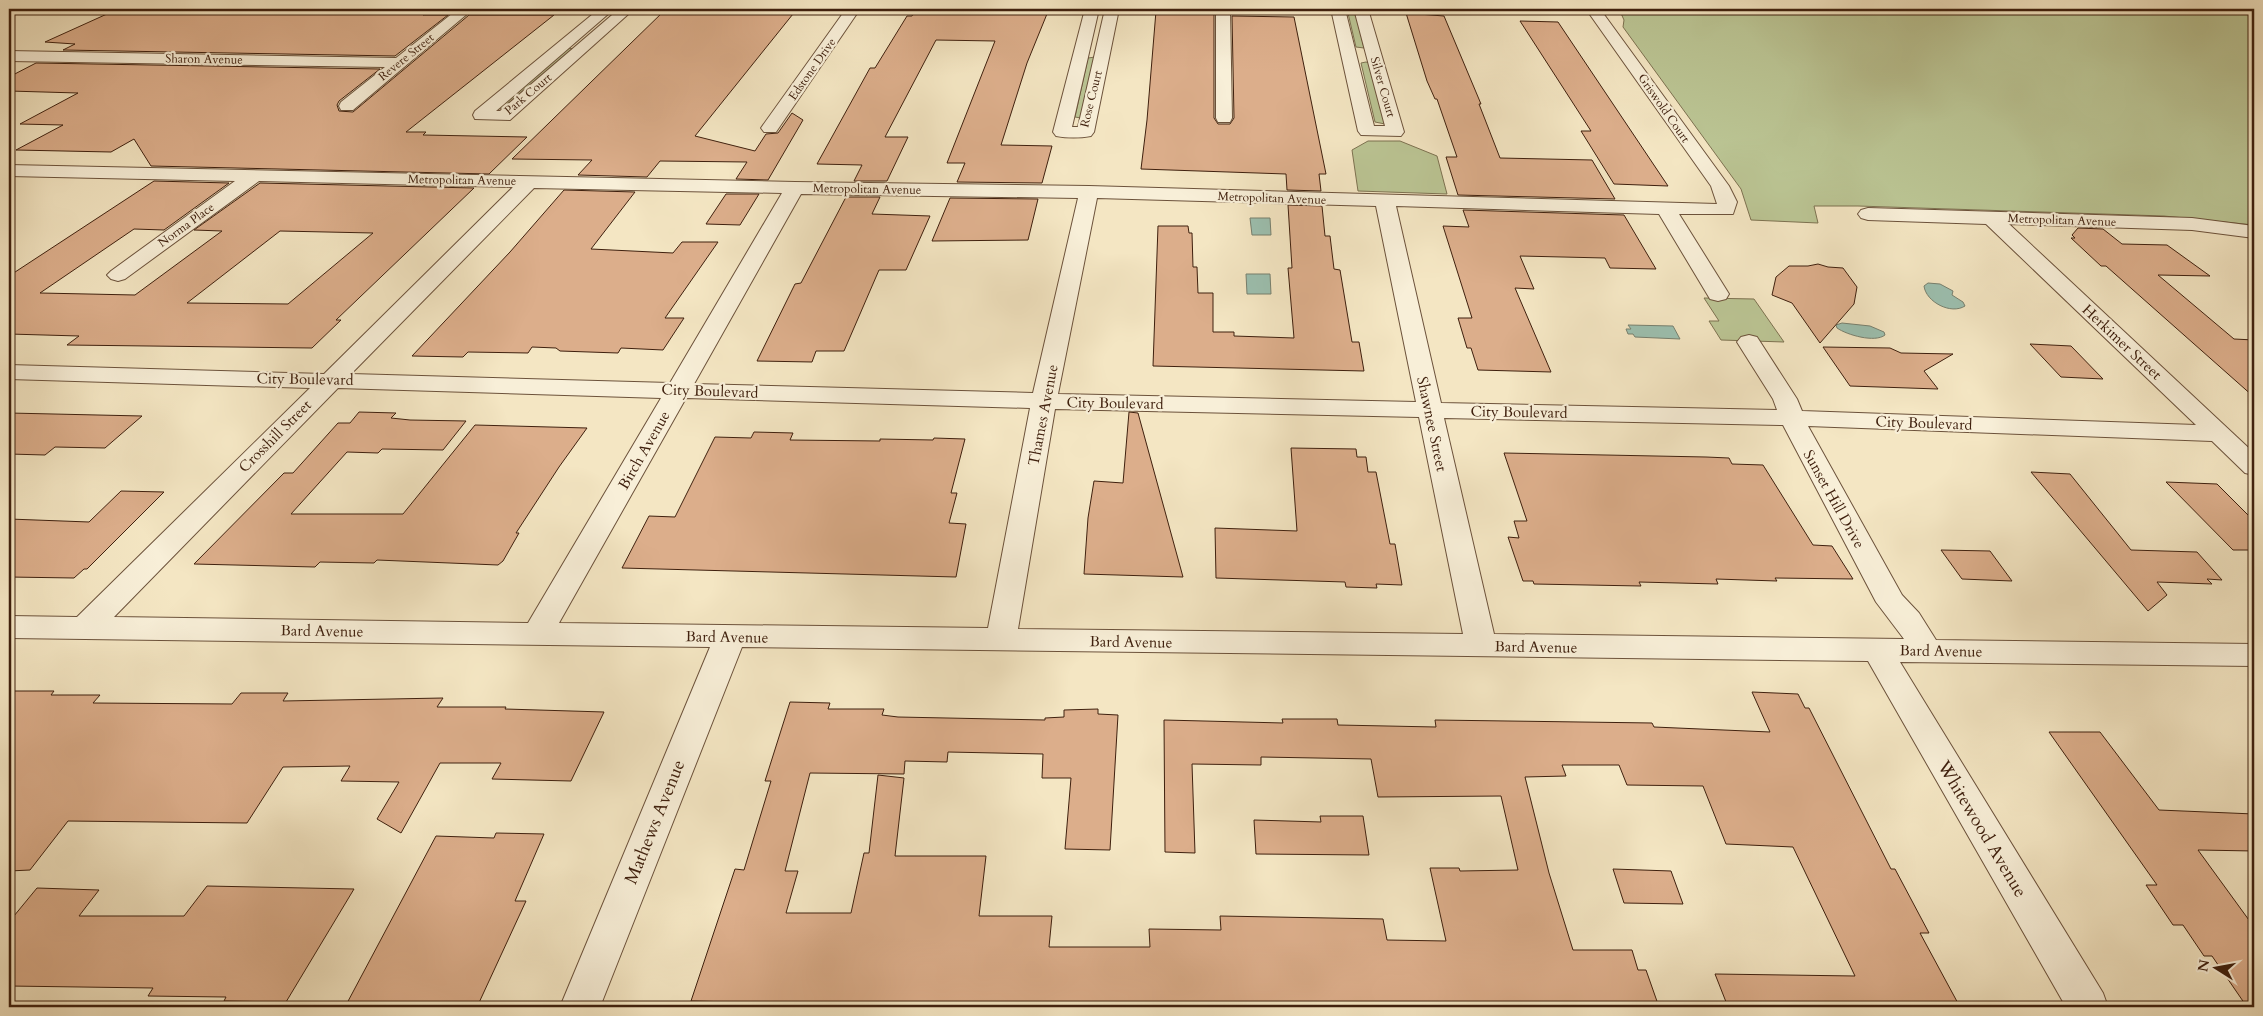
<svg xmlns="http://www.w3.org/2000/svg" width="2263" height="1016" font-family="Cardo,serif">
<rect width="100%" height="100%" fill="#f4e6c3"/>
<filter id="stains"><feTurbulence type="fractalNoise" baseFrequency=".004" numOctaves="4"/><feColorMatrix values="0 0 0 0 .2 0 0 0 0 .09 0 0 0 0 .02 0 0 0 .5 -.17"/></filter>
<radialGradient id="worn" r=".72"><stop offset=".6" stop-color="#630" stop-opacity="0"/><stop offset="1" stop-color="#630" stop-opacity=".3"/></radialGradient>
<path fill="#bbc594" stroke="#7d7251" d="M 1347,9 L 1355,9 L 1364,48 L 1356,47 Z
M 1619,9 L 2254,9 L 2254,225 L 2164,216 L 1858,206 L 1814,206 L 1818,223 L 1751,220 L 1741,189 L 1623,27 L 1624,20 Z
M 568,48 L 574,49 L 504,108 L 498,109 Z
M 1095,57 L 1081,118 L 1075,117 L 1088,58 Z
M 1366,62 L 1370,63 L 1385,124 L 1375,122 L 1361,63 Z
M 1368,141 L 1400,141 L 1437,156 L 1447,194 L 1358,191 L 1352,150 Z
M 1704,298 L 1754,299 L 1784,342 L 1721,340 L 1709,321 L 1719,321 Z"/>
<path fill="#9cc0b0" stroke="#77806f" d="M 1250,218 L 1270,218 L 1271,235 L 1252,235 Z
M 1246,274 L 1270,274 L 1271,294 L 1247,294 Z
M 1928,283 L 1940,284 L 1953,291 L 1952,295 L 1963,302 L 1965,306 C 1951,315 1926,302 1924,286 Z
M 1842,323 L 1870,326 L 1884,332 L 1885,335 C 1875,343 1847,335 1837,328 L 1836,325 Z
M 1628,325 L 1673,326 L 1680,339 L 1635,337 L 1633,334 L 1628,334 L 1626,329 L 1631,329 Z"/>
<path fill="#dcae8b" stroke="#3f200e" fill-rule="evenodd" d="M 118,9 L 432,9 L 423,15 L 448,15 L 395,56 L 63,50 L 75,44 L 45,42 Z
M 666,9 L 797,9 L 695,136 L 755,151 L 766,134 L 778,133 L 792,113 L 803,120 L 768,180 L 736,179 L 747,162 L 660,161 L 647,177 L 578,175 L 592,160 L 512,159 Z
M 1015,9 L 1049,9 L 1027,63 L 1001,145 L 1052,146 L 1042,183 L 957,182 L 965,163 L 947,163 L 995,41 L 936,40 L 885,137 L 908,137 L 887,181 L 854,181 L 862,165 L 817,164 L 870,68 L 875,68 L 907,16 L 912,16 L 914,12 L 1014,12 Z
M 1159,10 L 1214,10 L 1214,118 L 1218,124 L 1230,124 L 1234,118 L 1232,16 L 1294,17 L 1326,174 L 1319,174 L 1321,191 L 1287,190 L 1286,174 L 1141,169 L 1147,120 L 1156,11 Z
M 1406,13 L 1444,16 L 1481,104 L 1479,104 L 1500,158 L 1592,160 L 1615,199 L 1458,195 L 1446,157 L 1457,157 L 1437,99 L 1435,99 L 1427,81 Z
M 469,15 L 554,15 L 406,132 L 426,132 L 423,135 L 527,137 L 489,174 L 151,166 L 134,139 L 111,152 L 16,150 L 63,125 L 20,124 L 78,93 L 9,91 L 9,77 L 36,63 L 380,69 L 339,101 L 337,105 L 339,111 L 353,112 Z
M 1520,21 L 1558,22 L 1668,186 L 1614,184 L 1581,131 L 1591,131 Z
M 154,181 L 229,183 L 164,230 L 134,229 L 40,293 L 135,295 L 222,231 L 194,230 L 260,183 L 474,188 L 336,320 L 341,320 L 312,348 L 67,345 L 79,336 L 9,334 L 9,276 ZM 280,231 L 373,233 L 288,304 L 187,303 Z
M 564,190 L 635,192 L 591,249 L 673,253 L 682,242 L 718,242 L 665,318 L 684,318 L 663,350 L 621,348 L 618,353 L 560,351 L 556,348 L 532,347 L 528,353 L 468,352 L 463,357 L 412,356 L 510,252 Z
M 726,194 L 759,194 L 740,225 L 706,224 Z
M 846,197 L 880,197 L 872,214 L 930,216 L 906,270 L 879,270 L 844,351 L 816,351 L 812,362 L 757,361 L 795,284 L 801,283 Z
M 950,198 L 1038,199 L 1028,240 L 932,241 Z
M 1288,205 L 1322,206 L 1325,236 L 1330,236 L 1334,269 L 1340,270 L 1352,342 L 1359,342 L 1364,371 L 1153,366 L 1158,226 L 1188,226 L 1189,233 L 1192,233 L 1193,267 L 1197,267 L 1198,293 L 1213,293 L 1213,332 L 1234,332 L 1234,336 L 1294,338 L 1288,268 L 1292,268 Z
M 1463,210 L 1624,215 L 1656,269 L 1610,268 L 1605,258 L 1520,256 L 1534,289 L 1515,288 L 1551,372 L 1478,370 L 1471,348 L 1467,348 L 1458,318 L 1472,318 L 1443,226 L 1469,227 Z
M 2078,228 L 2103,229 L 2122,244 L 2167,245 L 2210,276 L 2158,275 L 2234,339 L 2254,340 L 2254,397 L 2106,266 L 2101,266 L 2071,238 L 2075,238 L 2072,235 Z
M 1818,264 L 1828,267 L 1843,268 L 1857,287 L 1854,304 L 1820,343 L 1792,303 L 1772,295 L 1776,277 L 1789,266 L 1808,266 Z
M 2030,344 L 2071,346 L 2103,379 L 2061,377 Z
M 1823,347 L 1890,348 L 1901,353 L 1953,354 L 1924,371 L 1938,389 L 1850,386 Z
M 359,412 L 396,413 L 391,418 L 410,420 L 466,421 L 443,450 L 382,449 L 378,453 L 347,452 L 291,514 L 403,514 L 475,425 L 587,428 L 559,467 L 516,533 L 519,533 L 503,561 L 498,565 L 377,560 L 374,563 L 320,562 L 315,567 L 194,564 L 284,473 L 293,473 L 338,423 L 350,423 Z
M 1129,412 L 1138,413 L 1183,577 L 1084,574 L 1088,518 L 1094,481 L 1123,483 Z
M 9,413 L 142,416 L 105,448 L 55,447 L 45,455 L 9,454 Z
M 754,432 L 793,433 L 790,440 L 880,441 L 880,439 L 933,440 L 934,438 L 965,439 L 951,493 L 957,493 L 949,523 L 966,524 L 956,577 L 622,568 L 649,516 L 675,517 L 715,437 L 751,438 Z
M 1291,448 L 1356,449 L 1357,457 L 1366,457 L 1368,472 L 1376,472 L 1390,544 L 1395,544 L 1402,585 L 1376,584 L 1377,588 L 1346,587 L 1345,582 L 1216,578 L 1215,528 L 1297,531 Z
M 1504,453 L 1706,457 L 1729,458 L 1732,464 L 1763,465 L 1813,545 L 1832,546 L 1853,579 L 1775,578 L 1777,581 L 1716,579 L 1718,584 L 1639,582 L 1641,586 L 1534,584 L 1533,581 L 1523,581 L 1508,537 L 1519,538 L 1514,521 L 1527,521 Z
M 2031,472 L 2070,474 L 2131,550 L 2197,552 L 2222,580 L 2207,579 L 2212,584 L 2157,582 L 2167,595 L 2148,611 Z
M 2166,482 L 2217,484 L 2254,521 L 2254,550 L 2233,550 Z
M 121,491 L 164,492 L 87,569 L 84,569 L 74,578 L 9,577 L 9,519 L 89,522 Z
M 1941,550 L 1990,551 L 2012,581 L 1962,579 Z
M 9,691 L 54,691 L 51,695 L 100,695 L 93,703 L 232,704 L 241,693 L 288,693 L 283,701 L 443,698 L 437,707 L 506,707 L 505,709 L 604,712 L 571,781 L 492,779 L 501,763 L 440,763 L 401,833 L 377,819 L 399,782 L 341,781 L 350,766 L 283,767 L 247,823 L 68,821 L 30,870 L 9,871 Z
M 1752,692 L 1798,694 L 1805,708 L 1809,708 L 1891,869 L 1895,869 L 1929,933 L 1920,933 L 1960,1007 L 1728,1007 L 1715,974 L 1855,976 L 1793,847 L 1726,844 L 1703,786 L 1627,785 L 1619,765 L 1562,765 L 1566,776 L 1525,777 L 1549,873 L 1573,950 L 1632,950 L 1638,970 L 1646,970 L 1659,1007 L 781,1007 L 782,1003 L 691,1001 L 735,869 L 744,870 L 771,781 L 765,781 L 790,702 L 830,703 L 828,709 L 884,709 L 882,715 L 898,717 L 1045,720 L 1045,718 L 1064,717 L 1064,710 L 1098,709 L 1098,714 L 1118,715 L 1110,850 L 1065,849 L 1071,778 L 1042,778 L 1043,754 L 948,752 L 947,762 L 905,761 L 904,774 L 810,773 L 785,871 L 798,871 L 786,913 L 851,913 L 864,853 L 869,853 L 878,775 L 904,778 L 895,856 L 986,856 L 979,916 L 1052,916 L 1049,947 L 1150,947 L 1149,929 L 1221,930 L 1220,916 L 1383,919 L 1387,940 L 1446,941 L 1430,868 L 1459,868 L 1460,871 L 1518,870 L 1501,796 L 1378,797 L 1371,759 L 1261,757 L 1261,765 L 1192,764 L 1195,853 L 1165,852 L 1164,720 L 1283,723 L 1282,719 L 1337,719 L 1338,725 L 1436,727 L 1435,720 L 1652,723 L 1654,727 L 1770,732 Z
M 2049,732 L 2100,732 L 2159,810 L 2254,814 L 2254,851 L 2198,850 L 2254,927 L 2254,1007 L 2247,1007 L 2212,956 L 2204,956 L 2183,925 L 2173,925 L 2146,885 L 2157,885 Z
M 1320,816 L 1363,816 L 1369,855 L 1256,854 L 1254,820 L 1321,822 Z
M 496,833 L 544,834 L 515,901 L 526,901 L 477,1007 L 346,1005 L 436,836 L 494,838 Z
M 1613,869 L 1671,871 L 1683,904 L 1624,903 Z
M 207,886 L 354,889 L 286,1002 L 224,1001 L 226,997 L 148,996 L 153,988 L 9,986 L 9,922 L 37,888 L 99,890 L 79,916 L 184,916 Z"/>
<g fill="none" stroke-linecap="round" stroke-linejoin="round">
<defs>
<path id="minor" d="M 458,9 L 473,9 L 353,110 L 341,110 L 339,106 L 341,102 L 385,67 L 9,61 L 9,51 L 396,58 Z
M 599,9 L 614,9 L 496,111 L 500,111 L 619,9 L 634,9 L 510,120 L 475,119 L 473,115 L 475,111 Z
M 846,9 L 860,9 L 776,132 L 764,132 L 761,128 Z
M 1085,9 L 1099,9 L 1072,127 L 1078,127 L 1105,9 L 1119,9 L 1094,132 L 1091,136 C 1080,138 1067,138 1056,136 L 1053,132 Z
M 1216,9 L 1230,9 L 1232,118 L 1230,122 L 1218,122 L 1216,118 Z
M 1331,9 L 1345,9 L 1374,126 L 1385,126 L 1354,9 L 1368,9 L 1404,132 L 1401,136 L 1361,135 L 1358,131 Z
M 1586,9 L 1600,9 L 1729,186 L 1737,202 L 1733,214 L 1679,214 L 1729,294 L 1726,299 L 1718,301 L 1710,299 L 1659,214 L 1396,206 L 1441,403 L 1777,410 L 1773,399 L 1737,342 L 1741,337 L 1749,335 L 1757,337 L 1797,399 L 1802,411 L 2196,425 L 1986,224 L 1868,220 L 1861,218 L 1858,214 L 1861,210 L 1868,208 L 2192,218 L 2254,226 L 2254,238 L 2192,230 L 2009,224 L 2254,453 L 2254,475 L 2245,473 L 2212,441 L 1808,426 L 1902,595 L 1919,613 L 1936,640 L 2254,644 L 2254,666 L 1900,662 L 2103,993 L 2108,1007 L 2066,1007 L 1868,661 L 742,647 L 600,1007 L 560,1007 L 710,647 L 9,638 L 9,616 L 77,617 L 310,388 L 9,379 L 9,365 L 324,374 L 513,187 L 259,181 L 125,279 L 118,281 L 111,279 L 107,275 L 111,271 L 235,181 L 9,176 L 9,165 L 795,182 L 1089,186 L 1717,204 L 1711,186 ZM 534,188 L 782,193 L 670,383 L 351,374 ZM 801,194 L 1078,198 L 1033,393 L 694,384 ZM 1097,198 L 1376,206 L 1416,402 L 1058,394 ZM 338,388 L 661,398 L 528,623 L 114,617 ZM 686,398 L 1030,408 L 988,628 L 559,623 ZM 1055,409 L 1419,417 L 1463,634 L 1018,629 ZM 1444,418 L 1783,425 L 1876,602 L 1904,639 L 1494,634 Z"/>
</defs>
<use href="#minor" stroke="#6c523b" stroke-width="2"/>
<use href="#minor" fill="#f8efd8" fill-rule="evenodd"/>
</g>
<g text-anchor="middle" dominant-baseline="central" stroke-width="4.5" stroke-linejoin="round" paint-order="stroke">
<g font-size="12" fill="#3f200e" stroke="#f8efd8">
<text transform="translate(406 57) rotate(-39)">Revere Street</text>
<text transform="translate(204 59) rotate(1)">Sharon Avenue</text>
<text transform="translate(812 69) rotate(-55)">Edstone Drive</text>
<text transform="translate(1383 87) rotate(74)">Silver Court</text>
<text transform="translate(528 94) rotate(-40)">Park Court</text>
<text transform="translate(1091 99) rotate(-76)">Rose Court</text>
<text transform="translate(1664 108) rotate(55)">Griswold Court</text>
<text transform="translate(462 180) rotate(1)">Metropolitan Avenue</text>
<text transform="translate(867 189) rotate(1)">Metropolitan Avenue</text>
<text transform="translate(1272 198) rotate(2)">Metropolitan Avenue</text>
<text transform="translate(2062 220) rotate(2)">Metropolitan Avenue</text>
<text transform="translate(186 225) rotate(-36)">Norma Place</text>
</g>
<g font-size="15" fill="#3f200e" stroke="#f8efd8">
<text transform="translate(2122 342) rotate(43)">Herkimer Street</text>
<text transform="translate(305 379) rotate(1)">City Boulevard</text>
<text transform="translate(710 391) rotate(2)">City Boulevard</text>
<text transform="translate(1115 403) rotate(1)">City Boulevard</text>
<text transform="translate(1519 412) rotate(1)">City Boulevard</text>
<text transform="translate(1043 415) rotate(-79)">Thames Avenue</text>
<text transform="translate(1924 423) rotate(2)">City Boulevard</text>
<text transform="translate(1432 424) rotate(78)">Shawnee Street</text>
<text transform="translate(275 436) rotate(-45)">Crosshill Street</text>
<text transform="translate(644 450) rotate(-60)">Birch Avenue</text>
<text transform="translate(1834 499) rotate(61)">Sunset Hill Drive</text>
<text transform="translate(322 631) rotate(1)">Bard Avenue</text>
<text transform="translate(727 637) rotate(1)">Bard Avenue</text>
<text transform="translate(1131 642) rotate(1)">Bard Avenue</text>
<text transform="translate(1536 647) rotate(1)">Bard Avenue</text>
<text transform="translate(1941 651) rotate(1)">Bard Avenue</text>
</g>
<g font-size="18" fill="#3f200e" stroke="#f8efd8">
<text transform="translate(655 822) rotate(-68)">Mathews Avenue</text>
<text transform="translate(1982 829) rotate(59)">Whitewood Avenue</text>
</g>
</g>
<rect width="2263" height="1016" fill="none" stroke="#f4e6c3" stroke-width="30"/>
<rect x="10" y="10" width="2243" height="996" fill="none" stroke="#3f200e" stroke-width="2.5"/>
<rect x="15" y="15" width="2233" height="986" fill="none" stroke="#3f200e"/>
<g transform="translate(2216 968) rotate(281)" stroke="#f8efd8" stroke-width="4" paint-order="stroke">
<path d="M0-4L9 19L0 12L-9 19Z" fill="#3f200e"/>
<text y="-8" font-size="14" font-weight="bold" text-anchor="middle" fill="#3f200e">N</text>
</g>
<rect width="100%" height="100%" filter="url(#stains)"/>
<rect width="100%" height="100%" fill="url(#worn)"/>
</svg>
